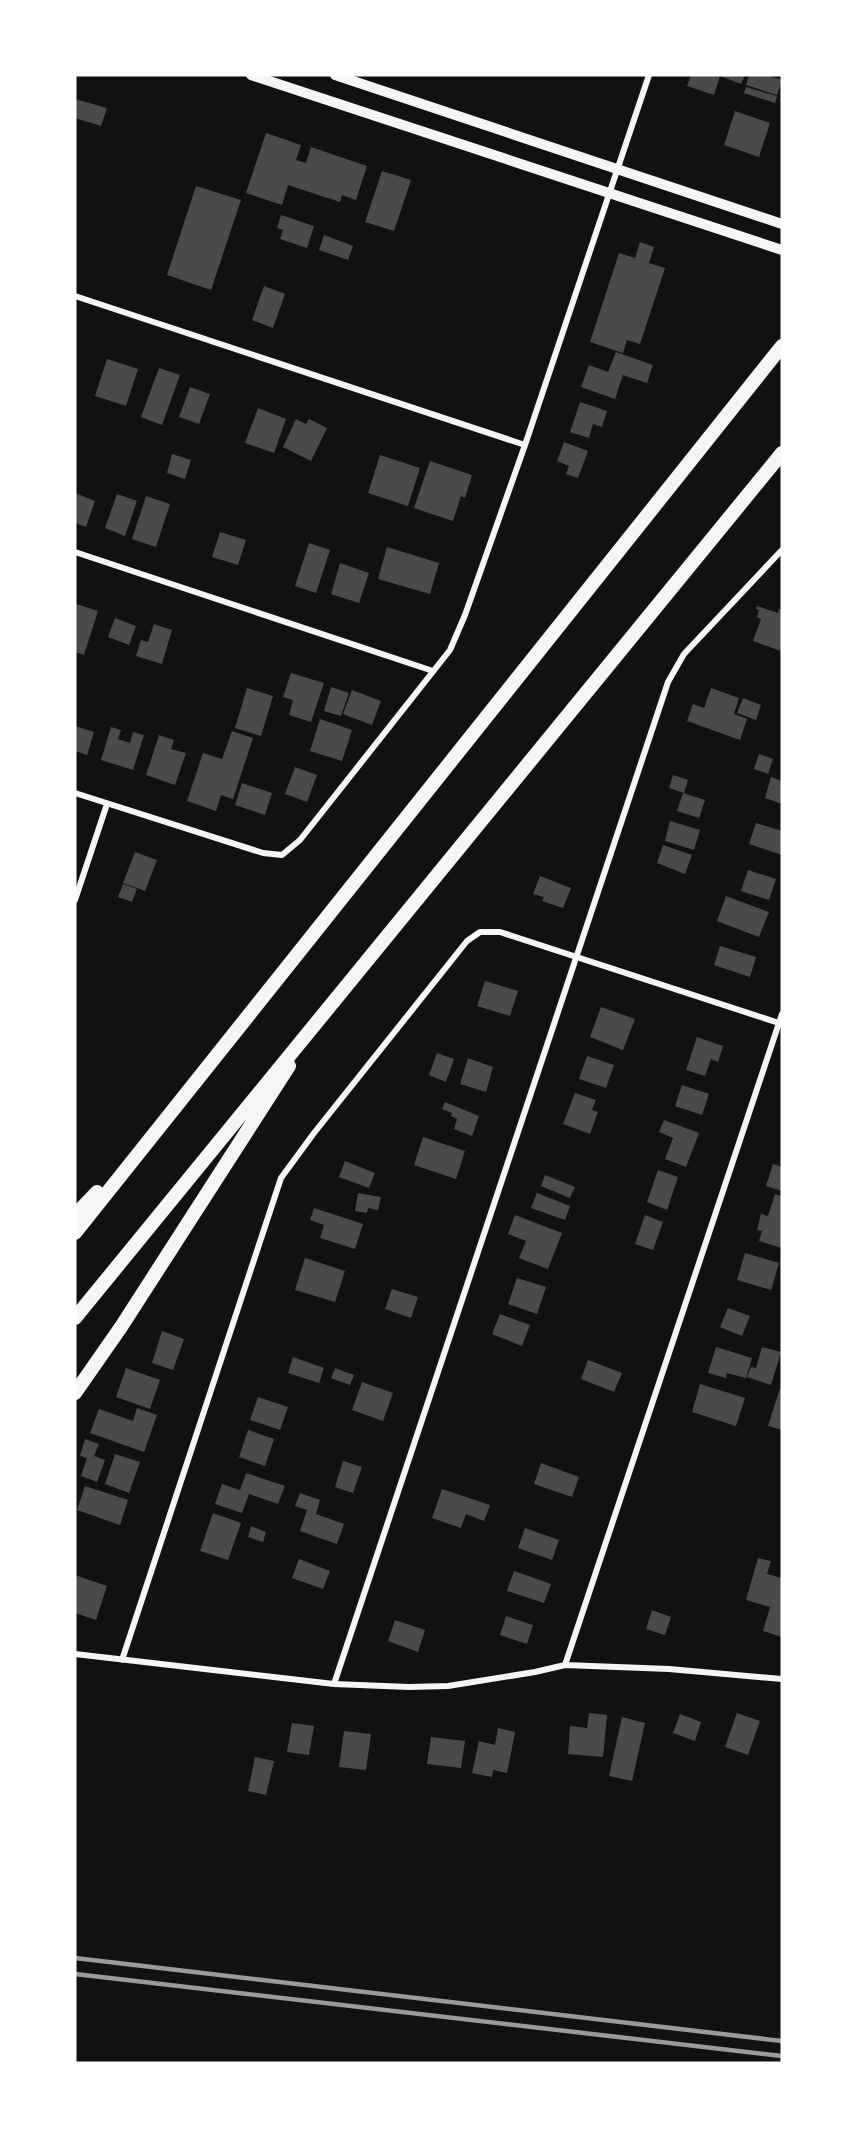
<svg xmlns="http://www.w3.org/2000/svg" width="857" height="2138" font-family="Arial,sans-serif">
<rect width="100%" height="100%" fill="#111"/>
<path fill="#4a4a4a" d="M 691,75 L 745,75 L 741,84 L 720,76 L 714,95 L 687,86 Z
M 749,75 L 766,75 L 782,80 L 777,95 L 746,85 Z
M 746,87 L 777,96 L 775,103 L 744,93 Z
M 75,99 L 107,108 L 101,126 L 75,118 Z
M 735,111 L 770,123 L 759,157 L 724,145 Z
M 266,133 L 301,145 L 296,160 L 306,163 L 311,147 L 367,166 L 356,200 L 342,195 L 340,202 L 288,185 L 282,205 L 246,193 Z
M 382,171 L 411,180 L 394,231 L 365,222 Z
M 196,186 L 241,200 L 211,290 L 167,275 Z
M 281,215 L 314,226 L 307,248 L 280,239 L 283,230 L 277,228 Z
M 324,235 L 353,246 L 348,260 L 319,250 Z
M 640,242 L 654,247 L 649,263 L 665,268 L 640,344 L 627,340 L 623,353 L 590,342 L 619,253 L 635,258 Z
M 264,286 L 285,294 L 273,328 L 252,320 Z
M 616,352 L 653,365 L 647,383 L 623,375 L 615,399 L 581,387 L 589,365 L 608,372 Z
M 107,359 L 138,369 L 126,406 L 95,396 Z
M 159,368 L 180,375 L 162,425 L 141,417 Z
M 190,387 L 210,394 L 199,424 L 179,417 Z
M 580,402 L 607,411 L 602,427 L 593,424 L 589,438 L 570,432 Z
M 258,408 L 286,419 L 274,453 L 245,443 Z
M 296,419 L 306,424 L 309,419 L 327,428 L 311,461 L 283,447 Z
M 564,442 L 588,451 L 578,478 L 566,474 L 569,466 L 557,461 Z
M 172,454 L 191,460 L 185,479 L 167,473 Z
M 380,455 L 420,468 L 408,506 L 368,493 Z
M 430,461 L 472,475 L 465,498 L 461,496 L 453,521 L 414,508 Z
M 75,493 L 95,501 L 86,527 L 75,523 Z
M 117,494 L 137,501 L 125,536 L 105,528 Z
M 146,496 L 170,504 L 156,547 L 132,539 Z
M 220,532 L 246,540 L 238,565 L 212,557 Z
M 309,543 L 330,550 L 316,593 L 295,586 Z
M 387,547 L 439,563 L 430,594 L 378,579 Z
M 340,563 L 369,573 L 359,603 L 331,594 Z
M 76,604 L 98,611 L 84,655 L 75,652 Z
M 757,606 L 778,613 L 779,609 L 782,610 L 781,651 L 753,641 L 761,619 L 757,617 L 759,610 L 756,609 Z
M 115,618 L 136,626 L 129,645 L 108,637 Z
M 154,624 L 172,630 L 162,664 L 136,656 L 141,640 L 148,642 Z
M 291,673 L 324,683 L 311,722 L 289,715 L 293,700 L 283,697 Z
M 331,687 L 349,693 L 341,716 L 324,711 Z
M 247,688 L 273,696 L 261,736 L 235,728 Z
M 711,688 L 739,698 L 734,714 L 747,719 L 740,740 L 687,721 L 693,704 L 704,708 Z
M 352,690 L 381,701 L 372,725 L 343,714 Z
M 743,698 L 761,705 L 756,720 L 737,713 Z
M 320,719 L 352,730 L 342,761 L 310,751 Z
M 75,726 L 94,732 L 87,755 L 75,751 Z
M 111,727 L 121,730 L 118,739 L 130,743 L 133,732 L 144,735 L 133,770 L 101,760 Z
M 232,731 L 253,738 L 233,799 L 221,795 L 216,811 L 187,801 L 203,753 L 222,759 Z
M 159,735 L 174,740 L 171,749 L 186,753 L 175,785 L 146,775 Z
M 759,754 L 773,759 L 768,774 L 754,769 Z
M 295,767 L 317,775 L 307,802 L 285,794 Z
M 673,775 L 688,780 L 684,793 L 669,788 Z
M 771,777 L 782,781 L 782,804 L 765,798 Z
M 242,783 L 272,793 L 265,815 L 235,805 Z
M 683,793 L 705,800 L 699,818 L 677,811 Z
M 670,821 L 700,830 L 694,850 L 665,841 Z
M 756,823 L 782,831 L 782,855 L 749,844 Z
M 663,845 L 692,855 L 685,874 L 657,863 Z
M 135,852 L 157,860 L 145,891 L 123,883 Z
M 748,870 L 776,879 L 769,900 L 741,891 Z
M 540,876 L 571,888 L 563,908 L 542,901 L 544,897 L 533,894 Z
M 123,884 L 137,889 L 132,902 L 118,897 Z
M 726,896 L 769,912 L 759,937 L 717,921 Z
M 720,946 L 756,957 L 750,977 L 714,965 Z
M 485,981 L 518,991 L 510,1016 L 477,1006 Z
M 601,1007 L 635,1019 L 623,1050 L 590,1037 Z
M 697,1037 L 723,1046 L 718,1062 L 711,1059 L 705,1076 L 686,1070 Z
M 437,1053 L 454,1059 L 446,1082 L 429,1075 Z
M 587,1056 L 614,1065 L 606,1088 L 579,1079 Z
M 468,1058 L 493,1067 L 486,1092 L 460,1084 Z
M 682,1085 L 709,1094 L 702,1115 L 675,1106 Z
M 575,1093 L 596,1100 L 592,1110 L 598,1112 L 590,1134 L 563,1124 Z
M 445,1102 L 479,1116 L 472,1136 L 454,1129 L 457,1119 L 451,1116 L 452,1113 L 442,1109 Z
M 664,1120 L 699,1133 L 686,1167 L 665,1159 L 673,1138 L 659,1132 Z
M 423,1137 L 465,1151 L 456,1179 L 414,1165 Z
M 345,1161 L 375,1173 L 369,1188 L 339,1177 Z
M 773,1164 L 782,1167 L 782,1191 L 766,1186 Z
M 658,1170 L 678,1177 L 667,1210 L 647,1202 Z
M 545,1175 L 575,1187 L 570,1198 L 541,1186 Z
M 358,1193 L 381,1197 L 378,1210 L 368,1208 L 367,1213 L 355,1211 Z
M 537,1193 L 570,1206 L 565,1220 L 531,1208 Z
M 775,1194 L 782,1196 L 782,1248 L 759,1241 L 762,1231 L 757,1230 L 761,1214 L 768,1216 Z
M 314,1208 L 363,1224 L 355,1249 L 320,1238 L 324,1225 L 310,1220 Z
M 515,1215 L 562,1233 L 548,1269 L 519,1258 L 526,1241 L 508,1234 Z
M 645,1215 L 663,1222 L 653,1250 L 635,1244 Z
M 745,1253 L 779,1263 L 771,1290 L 737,1280 Z
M 305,1258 L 345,1271 L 335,1302 L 295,1290 Z
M 517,1278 L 546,1287 L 537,1314 L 508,1304 Z
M 392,1289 L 418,1297 L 411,1318 L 385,1309 Z
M 728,1308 L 750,1316 L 742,1336 L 720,1327 Z
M 500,1314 L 530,1325 L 522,1346 L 492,1334 Z
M 162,1331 L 184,1339 L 173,1370 L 152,1363 Z
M 716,1347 L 752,1358 L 746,1378 L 727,1373 L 726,1378 L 708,1373 Z
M 762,1347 L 781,1352 L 771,1385 L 747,1377 L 751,1367 L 756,1368 Z
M 293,1357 L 324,1368 L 319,1383 L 288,1373 Z
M 588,1360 L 622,1373 L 614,1392 L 581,1379 Z
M 126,1368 L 160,1380 L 150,1409 L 116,1397 Z
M 335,1368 L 354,1375 L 350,1385 L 331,1378 Z
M 362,1382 L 393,1393 L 383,1421 L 352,1410 Z
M 700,1384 L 745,1398 L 736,1426 L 692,1412 Z
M 780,1388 L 782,1389 L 782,1430 L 768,1426 Z
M 258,1397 L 288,1407 L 280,1430 L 250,1420 Z
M 137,1408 L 157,1415 L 144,1452 L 90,1433 L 99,1409 L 133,1421 Z
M 248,1430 L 274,1439 L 265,1466 L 239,1457 Z
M 85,1439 L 99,1444 L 94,1456 L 105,1460 L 97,1482 L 81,1476 L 87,1458 L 80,1456 Z
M 115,1454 L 140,1462 L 129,1493 L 105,1484 Z
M 343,1461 L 362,1467 L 353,1493 L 335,1487 Z
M 541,1463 L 579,1477 L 572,1497 L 534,1484 Z
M 246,1473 L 285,1486 L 278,1504 L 249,1494 L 242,1513 L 215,1504 L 222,1484 L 240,1490 Z
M 85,1486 L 128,1500 L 120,1525 L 77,1510 Z
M 442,1489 L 490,1505 L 484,1521 L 466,1514 L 461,1528 L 432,1518 Z
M 300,1493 L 320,1500 L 316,1514 L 344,1524 L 337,1544 L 300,1531 L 307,1510 L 295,1506 Z
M 213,1513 L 241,1523 L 228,1560 L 200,1551 Z
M 251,1526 L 266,1532 L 263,1542 L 248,1537 Z
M 525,1528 L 559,1540 L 552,1560 L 518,1548 Z
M 758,1558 L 771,1561 L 767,1574 L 782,1578 L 782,1637 L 763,1631 L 770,1607 L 746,1600 Z
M 299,1559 L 330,1571 L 323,1589 L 292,1578 Z
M 514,1571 L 551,1584 L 544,1603 L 507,1591 Z
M 75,1575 L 107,1586 L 96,1620 L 75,1613 Z
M 652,1610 L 671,1617 L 665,1635 L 646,1629 Z
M 506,1616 L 533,1625 L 527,1644 L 500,1635 Z
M 395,1620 L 425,1630 L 418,1652 L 388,1641 Z
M 589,1713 L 607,1715 L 603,1757 L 568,1754 L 570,1726 L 587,1728 Z
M 737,1713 L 760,1721 L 748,1755 L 725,1747 Z
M 680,1714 L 701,1722 L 695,1741 L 673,1733 Z
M 622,1717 L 645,1723 L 632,1781 L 609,1776 Z
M 292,1723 L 314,1726 L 309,1755 L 287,1752 Z
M 498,1728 L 515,1732 L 507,1773 L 493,1770 L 492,1777 L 472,1773 L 479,1741 L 495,1745 Z
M 344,1731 L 371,1734 L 366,1770 L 339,1767 Z
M 431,1737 L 465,1741 L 461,1768 L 427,1764 Z
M 255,1757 L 274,1761 L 266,1795 L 248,1791 Z"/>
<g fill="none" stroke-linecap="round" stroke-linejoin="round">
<path stroke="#f5f5f5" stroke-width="6" d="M 75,296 L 525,445
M 75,552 L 433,671
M 75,793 L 263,853 L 282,855 L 300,840 L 450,650 L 465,615 L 525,445 L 649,75
M 75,900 L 107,804
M 75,1654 L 334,1684 L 409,1687 L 448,1686 L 535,1672 L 565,1665 L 669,1669 L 782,1679
M 122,1660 L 281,1178 L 314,1133 L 467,941 L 480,932 L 500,932 L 782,1024
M 565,1665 L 782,1014
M 334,1684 L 668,682 L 684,654 L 782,550"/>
<path stroke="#f5f5f5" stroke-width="10" d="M 251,75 L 782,250
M 335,75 L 782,224"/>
<path stroke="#f5f5f5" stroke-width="14" d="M 75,1215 L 97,1192
M 75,1233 L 782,346
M 75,1318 L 782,453
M 75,1393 L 121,1327 L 289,1066"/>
<path stroke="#9a9a9a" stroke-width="4.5" d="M 75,1958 L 782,2041
M 75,1974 L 782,2056"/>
</g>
<rect width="857" height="2138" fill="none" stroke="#ffffff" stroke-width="153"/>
</svg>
